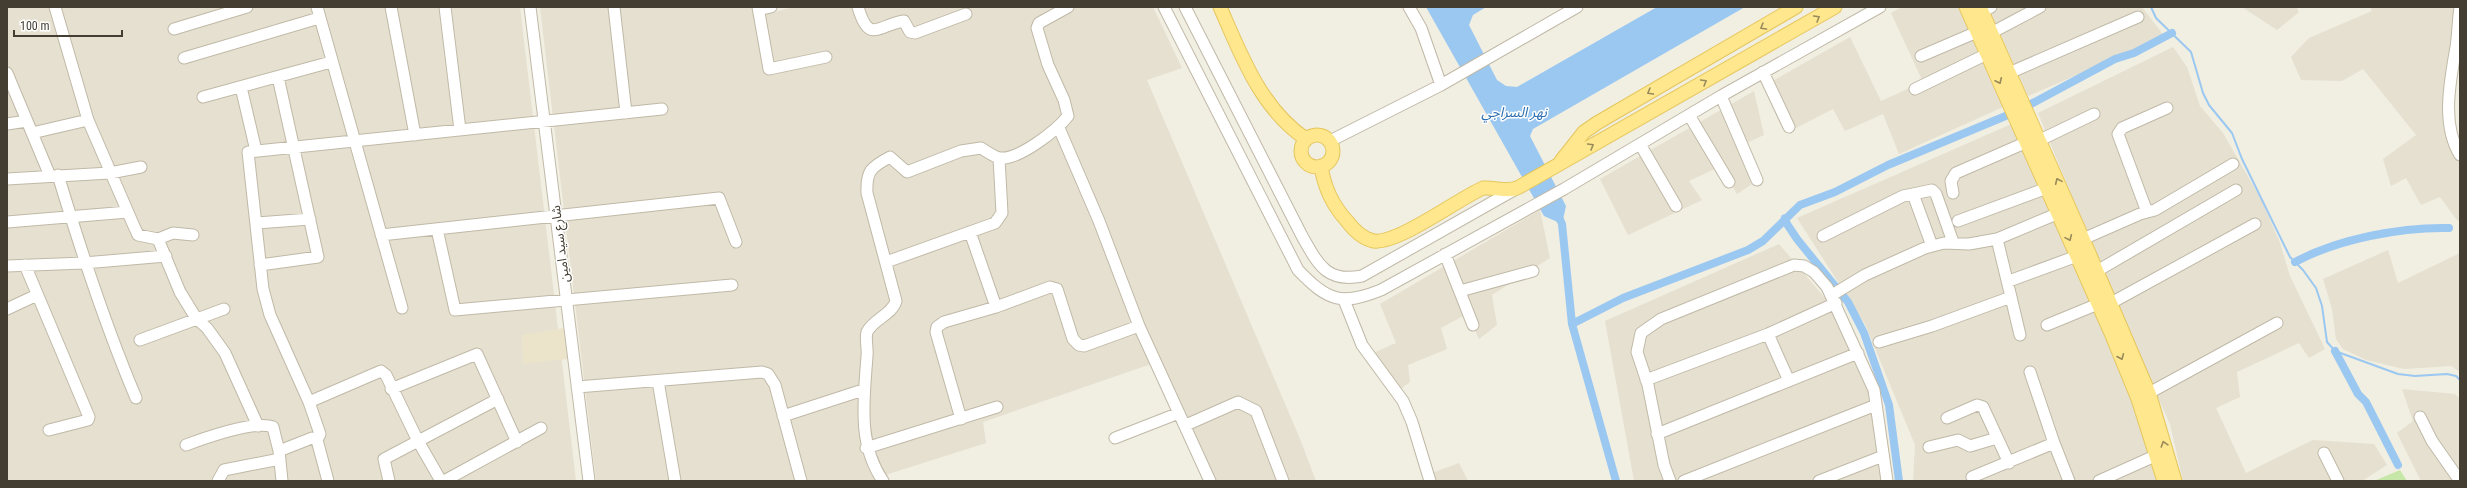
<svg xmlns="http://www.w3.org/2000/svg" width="2467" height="488" font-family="'Roboto Condensed','Noto Sans Arabic',sans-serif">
<rect width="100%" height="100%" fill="#f1eee2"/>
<path fill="#e5e0d0" d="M 7,7 L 520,7 L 576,481 L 7,481 Z
M 540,7 L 752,7 L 754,17 L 794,7 L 1153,7 L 1182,68 L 1147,80 L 1300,439 L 1316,481 L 1212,481 L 1157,362 L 983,422 L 986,443 L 879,477 L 881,481 L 596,481 Z
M 1902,7 L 1973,7 L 2014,102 L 1899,154 L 1883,114 L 1845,131 L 1833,109 L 1792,130 L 1769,83 L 1850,37 L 1881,101 L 1923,82 L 1891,13 Z
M 1988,7 L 2142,7 L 2165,37 L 2028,96 Z
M 2242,7 L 2296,7 L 2299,12 L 2277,30 Z
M 2370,7 L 2455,7 L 2447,102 L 2460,159 L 2460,222 L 2456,219 L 2440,197 L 2421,205 L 2406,178 L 2391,186 L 2383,159 L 2416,135 L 2363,69 L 2342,81 L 2301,80 L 2291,57 L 2309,38 L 2372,11 Z
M 2173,47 L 2187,67 L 2200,106 L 2223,133 L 2262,201 L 2280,243 L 2290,276 L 2325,349 L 2309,358 L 2299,343 L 2237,372 L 2240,397 L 2216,408 L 2246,473 L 2313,440 L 2374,444 L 2387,465 L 2362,481 L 2183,481 L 2170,424 L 2115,303 L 2038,113 Z
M 1754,91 L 1764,135 L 1740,146 L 1752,184 L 1737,194 L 1721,166 L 1689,181 L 1702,200 L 1628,235 L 1600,179 Z
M 2023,119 L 2170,481 L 1913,481 L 1915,445 L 1865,324 L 1797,218 Z
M 1540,210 L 1550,258 L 1492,295 L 1497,325 L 1479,339 L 1467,314 L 1441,328 L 1447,349 L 1408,365 L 1410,382 L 1399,390 L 1373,353 L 1396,343 L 1380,304 Z
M 1779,244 L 1847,324 L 1873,401 L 1887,481 L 1634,481 L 1605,321 Z
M 2388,250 L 2398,283 L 2460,253 L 2460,372 L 2451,366 L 2404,369 L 2366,360 L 2343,349 L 2336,339 L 2332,309 L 2323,279 Z
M 2402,389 L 2455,394 L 2460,399 L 2460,481 L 2421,481 L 2397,433 L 2413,421 Z
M 1459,463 L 1468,481 L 1434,481 L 1432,473 Z"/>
<path fill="#ebe4cb" d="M 564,328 L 568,359 L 523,364 L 522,335 Z"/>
<path fill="#c7e7a9" d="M 2400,470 L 2407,481 L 2374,481 Z"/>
<path fill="#9bc8f1" d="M 1426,7 L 1486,7 L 1473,15 L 1469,25 L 1497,80 L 1506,86 L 1517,87 L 1657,7 L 1745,7 L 1533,129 L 1530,136 L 1566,206 L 1562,224 L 1544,216 Z"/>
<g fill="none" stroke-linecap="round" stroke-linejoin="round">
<path stroke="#9bc8f1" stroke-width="2" d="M 2151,7 L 2156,18 L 2191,52 L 2203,93 L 2209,105 L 2232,133 L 2242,159 L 2290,257 L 2303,270 L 2316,288 L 2322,306 L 2327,342 L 2335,351 L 2398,374 L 2415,376 L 2447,374 L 2456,376 L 2460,380"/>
<path stroke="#9bc8f1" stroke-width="8" d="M 2031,104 L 2115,59 L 2134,53 L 2172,33
M 1558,215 L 1562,224 L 1572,324 L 1616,481
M 1785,218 L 1787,224 L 1797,239 L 1848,302 L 1864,333 L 1889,405 L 1899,481
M 2295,262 C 2338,239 2400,227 2449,228
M 1572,324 L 1623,298 L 1748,250 L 1763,241 L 1800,205 L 1835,192 L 1888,165 L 2008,115
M 2335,351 L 2358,394 L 2366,402 L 2398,465"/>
<defs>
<path id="minor" d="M 55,7 L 88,120 L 133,224 L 138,235 L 158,239 L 180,292 L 196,318 L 207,328 L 225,353 L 258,426
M 317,7 L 402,308
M 391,7 L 415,135
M 445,7 L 460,130
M 530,7 L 589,481
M 614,7 L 626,113
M 758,7 L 769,69 L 826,57
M 760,7 L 762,9 L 771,7
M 858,7 C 869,45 878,25 904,21 L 910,32 L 915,33 L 966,14
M 1164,7 L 1298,270 C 1328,301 1341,306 1381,290 L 1564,189 L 1721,96 L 1880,7
M 1185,7 L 1302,236 C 1318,264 1326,283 1362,276 L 1514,190
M 2460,7 C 2458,20 2458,34 2456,47 C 2450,82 2441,124 2460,155
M 1982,12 L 1991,7
M 174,29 L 247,7
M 1991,33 L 2040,7
M 1921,56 L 1977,32
M 184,58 L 319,18
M 1763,72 L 1789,127
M 7,73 L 50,176
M 2009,73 L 2138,17
M 1441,85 L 1577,7
M 241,87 L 256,151
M 1915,89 L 1987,54
M 1721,96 L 1757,180
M 203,97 L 331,62
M 1689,115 L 1729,182
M 7,124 L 27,121
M 1059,128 L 1099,221 L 1139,326 L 1210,481
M 32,133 L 88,120
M 2040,140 L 2094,114
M 1330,141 L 1441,85 L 1421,28 L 1409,7
M 1640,144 L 1676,206
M 58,175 C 81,251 105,325 136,398
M 7,179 L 110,173 L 141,167
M 1953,193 L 1951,181 L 1956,173 L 2027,142
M 1913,194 L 1932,190 L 1936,194 L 1953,242
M 2147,212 L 2118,134 L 2122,128 L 2167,108
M 1958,221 L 2047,188
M 7,222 L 128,212
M 257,223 L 310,219
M 437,229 L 455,310 L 732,285
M 970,232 L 996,307
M 381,235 L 719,198 L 736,242
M 1823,236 L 1903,196 L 1913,194 L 1932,246
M 158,239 L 173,233 L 193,235
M 2083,239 L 2140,214 L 2155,210 L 2233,164
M 1445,254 L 1473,325
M 886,262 L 995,223 L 1002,213 L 999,158
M 25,265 L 89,417 L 88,420 L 49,430
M 260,265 L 318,257 L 278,77
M 7,266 L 84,263 L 166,256
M 2097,271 L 2236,190
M 2009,281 L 2077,256
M 1460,291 L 1533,271
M 1832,295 L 1865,275 L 1925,248 L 1944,243 L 1969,244 L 1997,239 L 2059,213
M 2011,297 L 2020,335
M 1344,300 L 1362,345 L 1403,401 L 1412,422 L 1430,481
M 2111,303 L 2255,224
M 7,309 L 37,295
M 2047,325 L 2098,304
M 1768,334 L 1789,381
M 140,340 L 224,309
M 1879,342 L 1932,326 L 2011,297 L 1997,239
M 2030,372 L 2054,443 L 2069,481
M 1646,380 L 1768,334 L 1836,303
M 658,381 L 675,481
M 577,387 L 762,372 L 768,374 L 775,385 L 801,481
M 391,389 L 477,354 L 517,442
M 2149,393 L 2277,323
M 309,402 L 381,371 L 386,375 L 418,441 L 441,481
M 783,416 L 863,390
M 2420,417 L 2432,441 L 2460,481
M 1947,418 L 1977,405 L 1983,407 L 2009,463
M 961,419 L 936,332 L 937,327 L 944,322 L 996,307 L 1050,287 L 1057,289 L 1073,339 L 1079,345 L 1084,346 L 1139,326
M 1186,425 L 1238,402 L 1256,411 L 1283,481
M 1657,434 L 1858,353
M 1115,438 L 1179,413
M 186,445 C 205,438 255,420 273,427 L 279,451 L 282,481
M 1929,447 L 1958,440 L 1970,446 L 1997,438
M 866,448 L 997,407
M 279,451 L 312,438 L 317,440
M 2324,453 L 2338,481
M 1972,477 L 2054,443
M 218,481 L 224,470 L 280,459
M 328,481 L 317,440 L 320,434 L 309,402 L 270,315 L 263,289 L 248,152 L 662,109
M 389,481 L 384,459 L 498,399
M 444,481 L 541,428
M 883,481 C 857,443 864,400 867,356 C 868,349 865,339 867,332 C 873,319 892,315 896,301 L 867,193 C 866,171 871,167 890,157 L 907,172 L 961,151 L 981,148 C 986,151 994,157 1000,158 C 1019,160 1057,130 1068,116 L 1064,100 L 1048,65 L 1037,28 L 1039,23 L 1068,7
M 1670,481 L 1664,465 L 1648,385 L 1637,352 L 1641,333 L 1661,319 L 1794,265 L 1804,266 L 1814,272 L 1827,287 L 1874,390 L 1887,481
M 1684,481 L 1876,405
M 1819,481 L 1883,456
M 2099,481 L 2157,455"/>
<path id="major" d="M 1220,7 C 1241,55 1261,109 1306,139
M 1966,7 L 2111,333 L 2138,399 L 2164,481
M 1980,7 L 2083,239 L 2149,393 L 2175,481
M1301 151a16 16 0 1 1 32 0a16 16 0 1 1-32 0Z
M 1561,161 L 1584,132 L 1597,123 L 1796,7
M 1321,166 C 1324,186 1333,206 1347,221 C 1353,229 1363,239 1374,241 C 1398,244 1458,199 1483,188 C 1496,187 1508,193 1519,187 L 1835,7"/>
</defs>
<use href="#minor" stroke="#c0b9a7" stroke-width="13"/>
<use href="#major" stroke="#e5c65c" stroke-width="15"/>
<use href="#minor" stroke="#fff" stroke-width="11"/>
<use href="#major" stroke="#ffe78d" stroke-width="13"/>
</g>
<defs><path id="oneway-chevron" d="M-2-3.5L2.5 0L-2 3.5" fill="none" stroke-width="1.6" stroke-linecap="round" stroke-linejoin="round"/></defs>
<g stroke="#988a5b">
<use href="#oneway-chevron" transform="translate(1817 18) rotate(-30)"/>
<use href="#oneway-chevron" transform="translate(1763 27) rotate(150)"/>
<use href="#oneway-chevron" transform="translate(1999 81) rotate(65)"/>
<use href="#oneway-chevron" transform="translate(1704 82) rotate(-30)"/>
<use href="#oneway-chevron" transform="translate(1650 92) rotate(150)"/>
<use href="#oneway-chevron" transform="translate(1591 146) rotate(-30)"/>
<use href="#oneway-chevron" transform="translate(2058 181) rotate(-114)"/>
<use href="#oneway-chevron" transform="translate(2069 238) rotate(66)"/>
<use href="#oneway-chevron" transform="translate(2121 357) rotate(67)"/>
<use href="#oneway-chevron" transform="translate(2164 444) rotate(-107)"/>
</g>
<g text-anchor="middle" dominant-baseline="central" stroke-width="3" stroke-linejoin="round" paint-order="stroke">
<g font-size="13" fill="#433d32" stroke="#fff">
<text transform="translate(560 244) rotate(-97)">شارع سيد امين</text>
</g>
<g font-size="14" font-style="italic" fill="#2b6eb0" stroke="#fff">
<text x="1514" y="112">نهر السراجي</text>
</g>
</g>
<rect width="2467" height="488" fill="none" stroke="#433d32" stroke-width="16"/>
<path d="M14 30v6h108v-6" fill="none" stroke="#433d32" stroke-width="2"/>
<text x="20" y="30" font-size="12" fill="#433d32" stroke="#ffffff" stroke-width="3" paint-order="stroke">100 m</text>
</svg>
